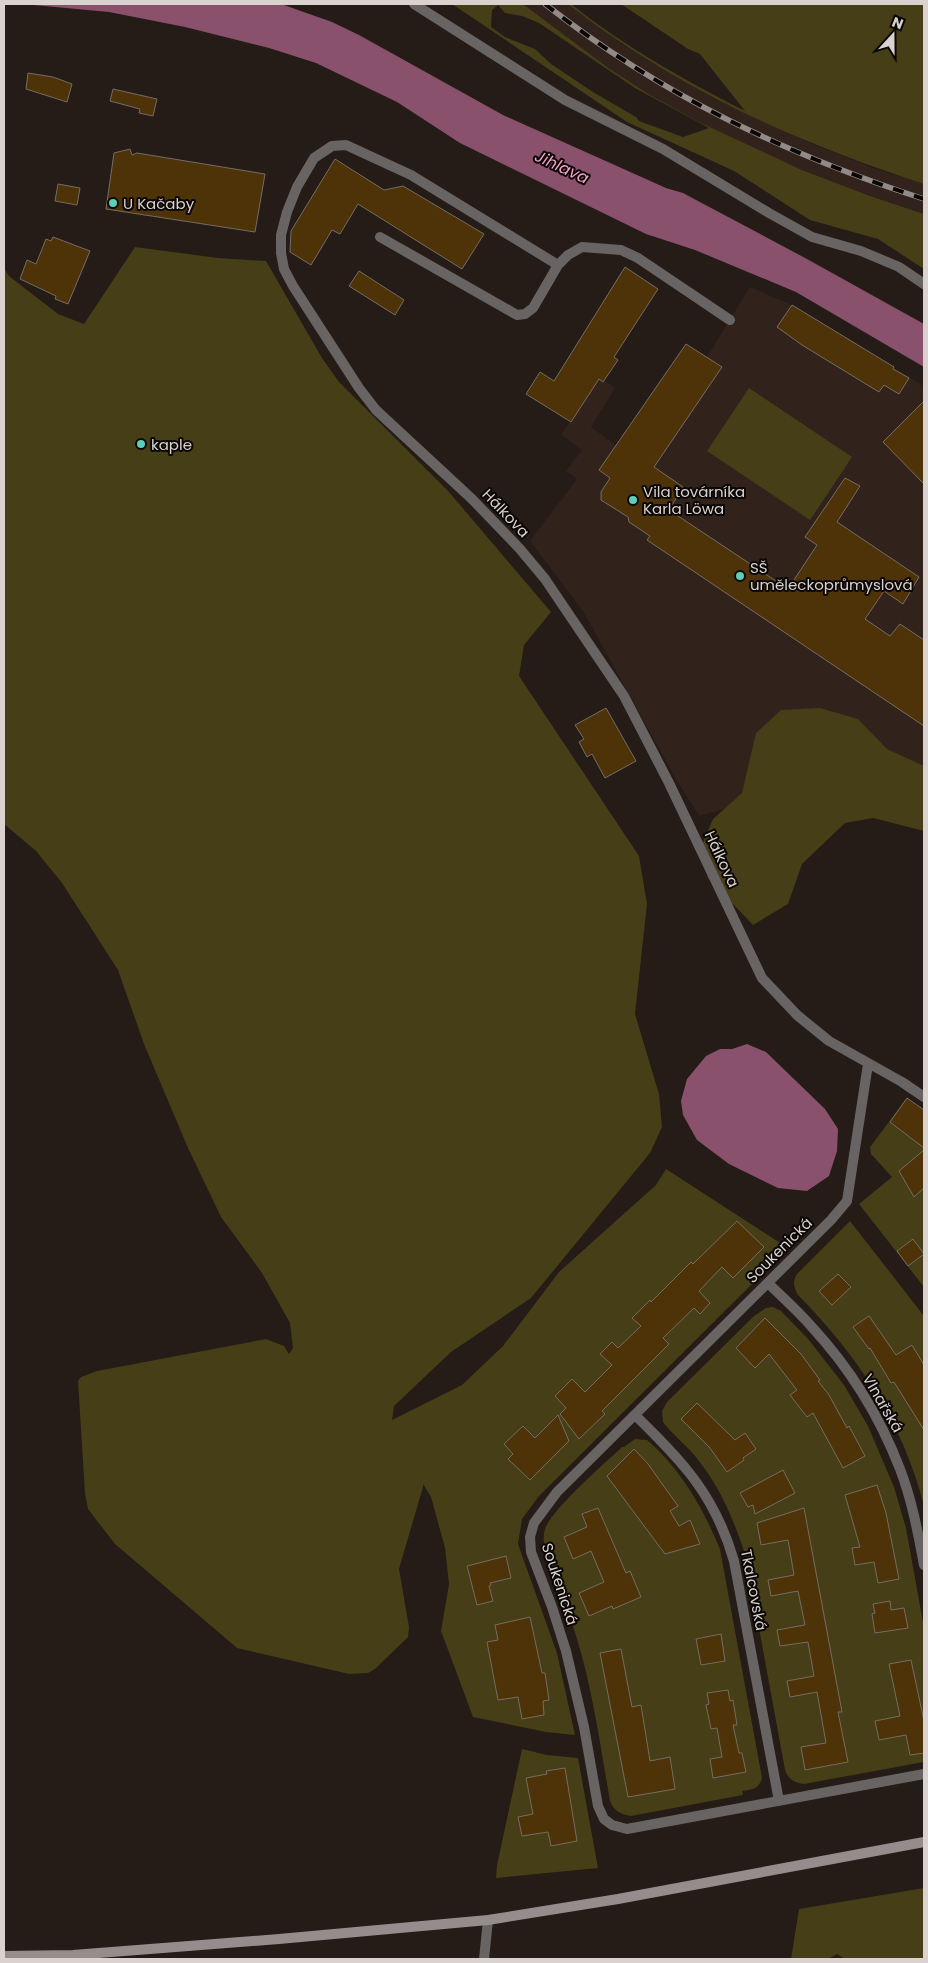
<svg xmlns="http://www.w3.org/2000/svg" width="928" height="1963" font-family="Poppins,sans-serif">
<rect width="100%" height="100%" fill="#251b17"/>
<path fill="#31231c" d="M 523,4 L 568,4 L 622,44 L 665,71 L 712,97 L 812,144 L 879,170 L 924,184 L 924,214 L 870,196 L 802,170 L 699,122 L 650,95 L 607,67 Z
M 750,287 L 792,305 L 924,386 L 924,818 L 778,794 L 699,816 L 677,781 L 583,611 L 530,541 L 577,479 L 566,471 L 582,450 L 561,435 L 600,377 L 615,388 L 591,427 L 617,446 L 686,344 L 707,357 Z"/>
<path fill="#453e17" fill-rule="evenodd" d="M 452,4 L 523,4 L 607,67 L 650,95 L 699,122 L 802,170 L 870,196 L 924,214 L 924,269 L 878,239 L 810,220 L 734,171 L 627,122 ZM 498,5 L 505,13 L 522,16 L 539,23 L 635,88 L 709,128 L 683,137 L 639,121 L 636,117 L 593,92 L 551,64 L 535,49 L 505,37 L 491,27 L 492,10 Z
M 568,4 L 571,4 C 625,47 684,80 745,111 L 700,54 L 688,49 L 621,4 L 924,4 L 924,184 C 797,143 673,87 568,4 Z
M 135,247 L 218,258 L 266,261 L 322,358 L 339,382 L 449,492 L 551,612 L 524,645 L 519,676 L 639,856 L 647,904 L 635,1014 L 659,1094 L 662,1127 L 650,1153 L 531,1298 L 451,1352 L 394,1406 L 392,1420 L 462,1385 L 503,1346 L 559,1272 L 656,1185 L 666,1169 L 788,1248 L 539,1496 L 522,1519 L 518,1544 L 557,1653 L 575,1735 L 546,1732 L 473,1717 L 441,1631 L 449,1584 L 445,1548 L 431,1497 L 423,1484 L 423,1487 L 399,1569 L 409,1627 L 408,1637 L 375,1669 L 368,1673 L 349,1674 L 237,1648 L 115,1544 L 88,1509 L 85,1493 L 78,1381 L 81,1377 L 97,1371 L 266,1339 L 284,1346 L 289,1354 L 293,1348 L 290,1323 L 262,1273 L 221,1217 L 188,1148 L 144,1044 L 118,970 L 62,883 L 36,851 L 4,824 L 4,268 L 9,276 L 58,314 L 84,324 Z
M 749,388 L 852,457 L 810,520 L 707,451 Z
M 820,708 L 858,719 L 887,749 L 924,766 L 924,831 L 873,818 L 845,823 L 802,864 L 788,904 L 753,925 L 708,878 L 701,847 L 713,819 L 742,793 L 756,733 L 781,710 Z
M 907,1098 L 924,1110 L 924,1287 L 859,1204 L 892,1177 L 871,1154 L 870,1147 Z
M 850,1221 L 924,1316 L 924,1506 C 903,1423 858,1356 798,1295 C 794,1288 792,1282 797,1274 Z
M 773,1307 L 781,1311 L 809,1340 L 844,1385 L 868,1426 L 894,1487 L 906,1528 L 924,1628 L 924,1762 L 804,1784 C 794,1783 788,1779 785,1770 L 746,1557 C 734,1520 720,1486 695,1456 C 685,1444 672,1434 663,1422 L 662,1411 L 667,1402 L 754,1316 L 766,1308 Z
M 635,1439 L 647,1440 C 681,1469 703,1508 720,1549 L 762,1778 C 759,1789 752,1790 742,1791 L 743,1795 L 631,1816 C 620,1814 614,1811 610,1801 C 599,1739 591,1675 569,1615 C 561,1593 538,1553 545,1529 C 551,1510 605,1463 622,1447 L 624,1447 Z
M 522,1749 L 547,1755 L 578,1758 L 598,1868 L 496,1878 L 497,1865 Z
M 924,1888 L 924,1959 L 845,1959 L 837,1954 L 828,1959 L 791,1959 L 799,1909 Z"/>
<path fill="#89516c" d="M 23,4 L 281,4 L 332,22 L 359,35 L 503,115 L 666,188 L 683,193 L 807,259 L 924,324 L 924,367 L 796,292 L 695,250 L 646,234 L 460,143 L 397,102 L 316,63 L 269,48 L 185,27 L 109,12 Z
M 747,1044 L 766,1052 L 825,1109 L 838,1129 L 837,1151 L 829,1176 L 807,1191 L 778,1188 L 729,1164 L 697,1140 L 683,1115 L 681,1101 L 687,1079 L 706,1056 L 720,1049 L 732,1049 Z"/>
<path fill="#4e3208" stroke="#756d64" d="M 28,73 L 53,77 L 72,84 L 67,102 L 26,89 Z
M 113,89 L 157,99 L 153,116 L 139,113 L 140,109 L 110,101 Z
M 130,149 L 132,155 L 137,153 L 265,174 L 255,232 L 106,209 L 114,153 Z
M 335,159 L 384,190 L 403,186 L 484,234 L 462,269 L 358,204 L 340,234 L 332,230 L 311,265 L 290,252 L 291,231 Z
M 58,184 L 80,188 L 77,205 L 55,201 Z
M 53,237 L 90,251 L 68,304 L 55,299 L 56,296 L 20,279 L 27,260 L 36,264 L 46,239 L 51,241 Z
M 625,267 L 658,289 L 614,357 L 618,360 L 603,382 L 599,379 L 571,422 L 526,394 L 540,372 L 554,381 Z
M 359,271 L 404,300 L 395,315 L 349,286 Z
M 792,305 L 894,367 L 893,369 L 909,378 L 899,394 L 884,385 L 879,392 L 802,345 L 777,327 Z
M 686,344 L 722,367 L 654,467 L 683,487 L 669,510 L 788,589 L 817,545 L 805,537 L 845,478 L 860,486 L 837,522 L 919,577 L 903,604 L 884,591 L 865,619 L 890,636 L 900,624 L 924,640 L 924,726 L 647,540 L 650,536 L 629,522 L 628,517 L 601,500 L 601,492 L 610,478 L 599,470 Z
M 924,401 L 924,484 L 883,442 Z
M 606,708 L 636,761 L 605,778 L 592,754 L 587,757 L 579,742 L 584,739 L 575,725 Z
M 907,1098 L 924,1110 L 924,1148 L 890,1122 Z
M 924,1150 L 924,1188 L 914,1197 L 899,1171 Z
M 737,1221 L 764,1247 L 733,1278 L 722,1267 L 699,1291 L 710,1303 L 700,1314 L 694,1308 L 663,1338 L 669,1344 L 602,1411 L 605,1414 L 579,1439 L 560,1414 L 566,1408 L 555,1396 L 572,1379 L 585,1392 L 612,1365 L 600,1354 L 612,1342 L 618,1348 L 641,1326 L 632,1318 L 650,1300 L 651,1302 L 691,1262 L 693,1264 Z
M 913,1239 L 924,1254 L 908,1266 L 897,1251 Z
M 838,1274 L 851,1287 L 832,1305 L 819,1291 Z
M 869,1316 L 896,1355 L 912,1345 L 924,1365 L 924,1430 L 894,1382 L 891,1383 L 870,1348 L 869,1349 L 853,1327 Z
M 765,1318 L 801,1354 L 820,1380 L 818,1381 L 829,1395 L 847,1428 L 849,1426 L 865,1456 L 843,1468 L 813,1413 L 807,1417 L 790,1395 L 797,1390 L 769,1354 L 755,1368 L 736,1348 Z
M 697,1403 L 735,1440 L 745,1433 L 756,1449 L 743,1458 L 744,1460 L 727,1472 L 710,1448 L 681,1419 Z
M 558,1415 L 569,1441 L 530,1480 L 508,1459 L 513,1454 L 504,1444 L 523,1426 L 535,1438 Z
M 634,1449 L 648,1464 L 678,1506 L 670,1511 L 679,1526 L 690,1520 L 700,1544 L 665,1554 L 607,1476 Z
M 783,1470 L 795,1493 L 755,1514 L 753,1505 L 748,1507 L 740,1493 Z
M 877,1485 L 886,1513 L 899,1579 L 878,1583 L 874,1562 L 855,1565 L 852,1548 L 860,1547 L 845,1495 Z
M 598,1508 L 626,1573 L 630,1571 L 641,1597 L 613,1609 L 612,1606 L 589,1616 L 579,1593 L 604,1582 L 591,1551 L 573,1559 L 564,1537 L 587,1527 L 582,1514 Z
M 804,1508 L 842,1712 L 838,1712 L 848,1762 L 805,1770 L 801,1747 L 826,1743 L 817,1692 L 790,1697 L 787,1681 L 814,1676 L 808,1642 L 780,1646 L 777,1630 L 805,1625 L 798,1591 L 771,1596 L 768,1580 L 794,1575 L 788,1540 L 761,1545 L 757,1523 Z
M 506,1556 L 511,1578 L 490,1583 L 491,1585 L 489,1586 L 493,1601 L 477,1605 L 467,1566 Z
M 890,1601 L 891,1610 L 904,1608 L 908,1628 L 875,1633 L 872,1614 L 875,1613 L 873,1604 Z
M 530,1617 L 542,1673 L 545,1673 L 549,1700 L 543,1701 L 544,1715 L 522,1719 L 518,1697 L 498,1700 L 487,1642 L 498,1640 L 495,1625 Z
M 721,1634 L 725,1661 L 701,1665 L 696,1639 Z
M 621,1649 L 632,1707 L 641,1705 L 650,1761 L 670,1757 L 675,1789 L 628,1797 L 600,1653 Z
M 911,1660 L 924,1721 L 924,1753 L 910,1755 L 906,1735 L 879,1740 L 875,1721 L 900,1716 L 889,1664 Z
M 728,1690 L 730,1701 L 733,1700 L 737,1725 L 733,1725 L 739,1753 L 742,1753 L 746,1772 L 713,1778 L 710,1759 L 722,1757 L 717,1728 L 711,1729 L 706,1705 L 709,1704 L 707,1693 Z
M 565,1768 L 577,1841 L 551,1846 L 548,1832 L 522,1836 L 518,1817 L 533,1814 L 526,1778 L 547,1774 L 546,1771 Z"/>
<g fill="none" stroke-linecap="round" stroke-linejoin="round">
<path stroke="#696464" stroke-width="10" d="M 414,4 L 565,100 L 663,149 L 769,213 L 812,237 L 861,251 L 899,267 L 924,284
M 380,237 L 517,315 L 525,314 L 533,308 L 558,265 L 568,255 L 582,247 L 621,250 L 638,258 L 730,320
M 558,265 L 411,175 L 346,145 L 332,146 L 314,158 L 297,187 L 287,212 L 281,235 L 281,253 L 284,269 L 293,286 L 359,388 L 376,410 L 472,499 L 520,549 L 545,579 L 624,696 L 669,783 L 762,978 L 797,1015 L 829,1041 L 902,1082 L 924,1097
M 868,1064 L 847,1201 L 831,1220 L 557,1492 L 534,1523 L 530,1537 L 531,1552 L 552,1607 L 566,1651 L 584,1727 L 598,1806 L 604,1819 L 612,1825 L 627,1829 L 924,1774
M 768,1283 C 782,1297 798,1311 811,1326 C 849,1367 880,1417 900,1469 C 912,1500 918,1533 924,1565
M 635,1415 C 683,1462 715,1495 734,1561 L 779,1801
M 484,1959 L 488,1920"/>
<path stroke="#958c8c" stroke-width="10" d="M 4,1956 L 73,1955 L 279,1939 L 488,1920 L 618,1899 L 924,1842"/>
<defs>
<path id="rail" d="M 545,4 C 661,95 785,154 924,199"/>
</defs>
<use href="#rail" stroke="#928a87" stroke-width="5.5"/>
<use href="#rail" stroke="#0b0706" stroke-width="4" stroke-dasharray="11" stroke-linecap="butt"/>
</g>
<g fill="#5cceba" stroke="#0b0706" stroke-width="2">
<circle cx="113" cy="203" r="5"/>
<circle cx="141" cy="444" r="5"/>
<circle cx="633" cy="500" r="5"/>
<circle cx="740" cy="576" r="5"/>
</g>
<g text-anchor="middle" dominant-baseline="central" stroke-width="4" stroke-linejoin="round" paint-order="stroke">
<g font-size="15" fill="#d9d2cf" stroke="#0b0706" text-anchor="start">
<text x="123" y="203">U Kačaby</text>
<text x="151" y="444">kaple</text>
<text x="643" y="491">Vila továrníka<tspan x="643" dy="17">Karla Löwa</tspan></text>
<text x="750" y="567">SŠ<tspan x="750" dy="17">uměleckoprůmyslová</tspan></text>
</g>
<g font-size="15" fill="#d9d2cf" stroke="#0b0706">
<text transform="translate(506 513) rotate(46)">Hálkova</text>
<text transform="translate(722 859) rotate(65)">Hálkova</text>
<text transform="translate(779 1250) rotate(-45)">Soukenická</text>
<text transform="translate(883 1403) rotate(60)">Vlnařská</text>
<text transform="translate(560 1584) rotate(72)">Soukenická</text>
<text transform="translate(754 1590) rotate(79)">Tkalcovská</text>
</g>
<g font-size="16" font-style="italic" fill="#f69fc9" stroke="#0b0706">
<text transform="translate(562 167) rotate(25)">Jihlava</text>
</g>
</g>
<rect width="928" height="1963" fill="none" stroke="#d9d2cf" stroke-width="10"/>
<g transform="translate(893 35) rotate(21)" stroke="#0b0706" stroke-width="4" paint-order="stroke">
<path d="M0-4L9 19L0 12L-9 19Z" fill="#d9d2cf"/>
<text y="-8" font-size="14" font-weight="bold" text-anchor="middle" fill="#d9d2cf">N</text>
</g>
</svg>
